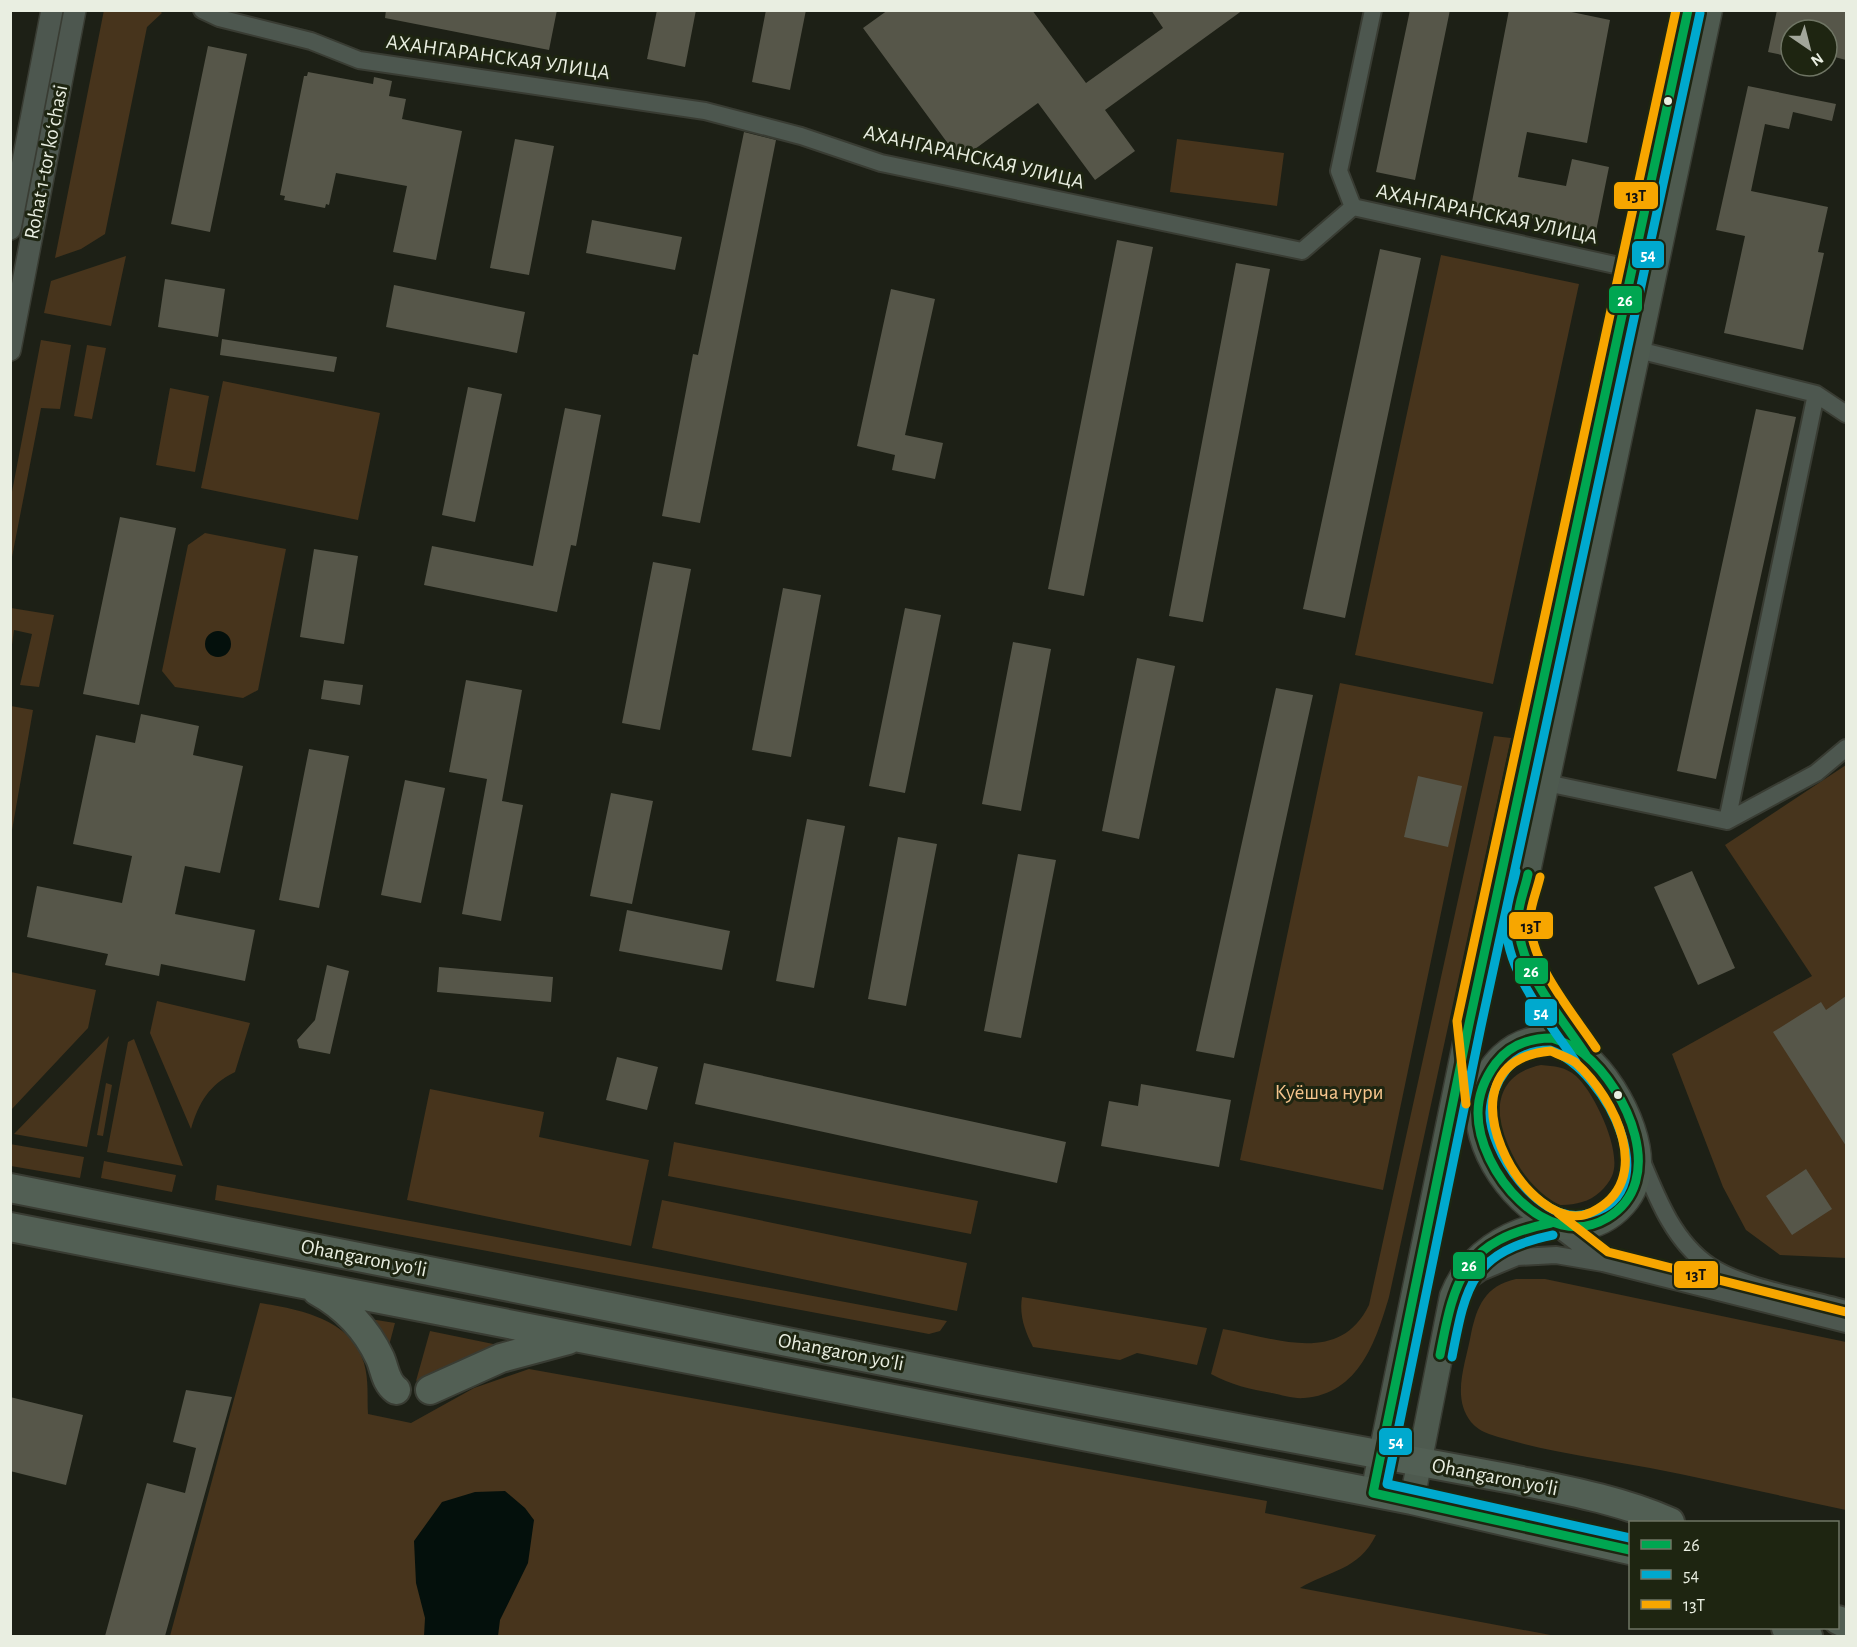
<svg xmlns="http://www.w3.org/2000/svg" width="1857" height="1647" font-family="'Alegreya Sans',sans-serif">
<rect width="100%" height="100%" fill="#1d2016"/>
<path fill="#47341c" d="M 104,10 L 159,10 L 162,13 L 147,27 L 105,234 L 81,249 L 55,258 Z
M 1177,139 L 1284,153 L 1277,206 L 1170,192 Z
M 1441,255 L 1579,284 L 1493,684 L 1355,655 Z
M 126,256 L 111,326 L 44,313 L 51,281 Z
M 41,340 L 71,345 L 60,409 L 41,408 L 11,562 L 11,497 Z
M 87,345 L 106,348 L 92,419 L 74,416 Z
M 223,381 L 380,413 L 358,520 L 201,488 Z
M 170,388 L 209,396 L 195,472 L 156,465 Z
M 205,533 L 286,549 L 258,690 L 243,698 L 175,687 L 162,671 L 188,545 Z
M 11,608 L 54,615 L 39,687 L 20,685 L 32,634 L 14,630 L 11,652 Z
M 1340,683 L 1483,712 L 1383,1190 L 1240,1160 Z
M 11,706 L 33,710 L 11,836 L 10,706 Z
M 1494,736 L 1511,738 L 1389,1297 C 1376,1341 1359,1394 1304,1398 C 1294,1399 1282,1395 1272,1393 C 1250,1389 1231,1385 1211,1374 L 1223,1329 C 1276,1338 1339,1366 1369,1305 Z
M 1846,765 L 1846,1258 L 1780,1255 L 1746,1230 L 1723,1187 L 1672,1054 L 1812,976 L 1725,845 Z
M 11,972 L 96,990 L 88,1028 L 11,1110 Z
M 157,1001 L 250,1023 L 235,1072 C 209,1085 199,1102 191,1129 L 150,1033 Z
M 109,1036 L 87,1147 L 14,1134 Z
M 134,1039 L 183,1166 L 107,1152 L 128,1042 Z
M 1541,1065 C 1554,1066 1566,1067 1576,1076 C 1594,1092 1623,1152 1612,1176 C 1607,1187 1595,1199 1582,1202 C 1571,1205 1557,1207 1546,1202 C 1531,1195 1521,1178 1514,1164 C 1495,1125 1487,1076 1541,1065 Z
M 106,1083 L 112,1085 L 103,1136 L 97,1135 Z
M 430,1089 L 544,1112 L 539,1137 L 649,1160 L 631,1246 L 407,1200 Z
M 674,1142 L 978,1201 L 971,1234 L 668,1176 Z
M 10,1144 L 84,1157 L 80,1178 L 11,1166 Z
M 104,1161 L 176,1175 L 172,1192 L 101,1178 Z
M 217,1185 L 947,1321 L 940,1331 L 929,1334 L 215,1200 Z
M 662,1200 L 967,1263 L 957,1311 L 652,1248 Z
M 1516,1279 L 1545,1279 L 1846,1342 L 1846,1510 C 1781,1496 1716,1481 1650,1468 C 1597,1458 1541,1451 1489,1434 C 1483,1432 1475,1427 1471,1422 C 1451,1397 1466,1363 1471,1334 C 1477,1306 1485,1286 1516,1279 Z
M 1022,1297 L 1207,1328 L 1197,1365 L 1137,1353 L 1120,1360 L 1033,1347 C 1025,1331 1019,1316 1022,1297 Z
M 260,1303 C 298,1309 352,1319 364,1363 C 369,1380 367,1397 368,1414 L 411,1423 L 474,1388 L 529,1369 L 1267,1501 L 1265,1513 L 1376,1535 C 1358,1571 1330,1570 1300,1588 L 1556,1636 L 170,1636 Z
M 364,1318 L 395,1323 L 387,1353 Z
M 430,1331 L 498,1345 L 416,1381 Z"/>
<path fill="#04100c" d="M205 644a13 13 0 1 1 26 0a13 13 0 1 1-26 0Z
M 505,1491 L 525,1508 L 534,1520 L 528,1563 L 500,1620 L 498,1636 L 424,1636 L 425,1618 L 416,1583 L 414,1541 L 442,1502 L 475,1492 Z"/>
<path fill="#565649" d="M 386,10 L 557,10 L 549,50 L 385,18 Z
M 657,10 L 696,10 L 685,67 L 647,59 Z
M 766,10 L 806,10 L 790,90 L 752,82 Z
M 888,10 L 1032,10 L 1086,83 L 1163,28 L 1151,10 L 1243,10 L 1105,110 L 1135,151 L 1095,180 L 1038,103 L 960,160 L 863,28 Z
M 1410,10 L 1450,10 L 1415,180 L 1376,172 Z
M 1509,10 L 1562,10 L 1610,20 L 1587,143 L 1527,132 L 1518,177 L 1566,186 L 1572,159 L 1609,167 L 1595,236 L 1557,228 L 1558,223 L 1471,207 Z
M 1777,10 L 1846,10 L 1846,60 L 1827,55 L 1827,30 L 1791,30 L 1791,57 L 1768,52 Z
M 208,46 L 247,54 L 210,232 L 171,224 Z
M 308,72 L 373,84 L 374,77 L 392,81 L 389,96 L 406,99 L 402,119 L 462,131 L 436,260 L 393,252 L 407,186 L 336,173 L 329,205 L 326,204 L 325,208 L 284,200 L 285,196 L 280,195 L 304,76 L 307,76 Z
M 1748,86 L 1836,104 L 1832,121 L 1793,112 L 1789,129 L 1765,124 L 1751,191 L 1828,207 L 1818,252 L 1824,253 L 1803,350 L 1724,333 L 1745,236 L 1716,230 Z
M 744,132 L 776,140 L 700,523 L 662,516 L 693,354 L 698,355 Z
M 515,139 L 554,146 L 529,275 L 490,268 Z
M 592,220 L 682,237 L 675,270 L 586,253 Z
M 1117,240 L 1153,247 L 1084,596 L 1048,589 Z
M 1380,249 L 1421,258 L 1345,618 L 1303,609 Z
M 1236,263 L 1270,269 L 1203,622 L 1169,616 Z
M 165,279 L 225,289 L 218,337 L 158,327 Z
M 394,285 L 525,312 L 517,353 L 386,327 Z
M 891,289 L 935,299 L 905,435 L 943,443 L 935,479 L 892,470 L 895,455 L 857,446 Z
M 222,339 L 337,357 L 334,372 L 220,355 Z
M 468,387 L 502,394 L 475,522 L 442,515 Z
M 565,408 L 601,415 L 576,546 L 571,545 L 557,612 L 424,585 L 432,546 L 533,566 Z
M 1756,409 L 1796,417 L 1716,779 L 1677,771 Z
M 120,517 L 176,528 L 139,705 L 83,694 Z
M 314,549 L 358,556 L 344,644 L 300,637 Z
M 653,562 L 691,569 L 660,730 L 622,723 Z
M 783,588 L 821,595 L 791,757 L 752,750 Z
M 905,608 L 941,615 L 905,793 L 869,786 Z
M 1013,642 L 1051,649 L 1021,811 L 982,804 Z
M 1137,658 L 1175,666 L 1139,839 L 1102,831 Z
M 324,680 L 363,685 L 360,705 L 321,699 Z
M 466,680 L 522,690 L 502,801 L 523,805 L 501,921 L 462,914 L 487,779 L 449,772 Z
M 1276,688 L 1313,695 L 1234,1058 L 1196,1051 Z
M 141,714 L 199,726 L 193,755 L 243,766 L 220,873 L 185,866 L 175,914 L 255,930 L 245,981 L 161,964 L 159,976 L 105,965 L 108,954 L 27,937 L 37,886 L 122,903 L 132,856 L 73,844 L 96,735 L 135,743 Z
M 309,749 L 349,756 L 319,908 L 279,900 Z
M 1418,776 L 1462,786 L 1448,847 L 1404,837 Z
M 405,780 L 445,788 L 421,903 L 381,895 Z
M 611,793 L 653,801 L 632,904 L 590,896 Z
M 807,819 L 845,826 L 814,988 L 776,981 Z
M 898,837 L 937,844 L 906,1006 L 868,999 Z
M 1018,854 L 1056,860 L 1021,1038 L 984,1031 Z
M 1692,871 L 1735,968 L 1698,985 L 1654,887 Z
M 627,910 L 730,931 L 722,970 L 619,951 Z
M 327,965 L 349,971 L 330,1054 L 299,1048 L 297,1040 L 315,1020 Z
M 439,967 L 553,977 L 551,1002 L 437,992 Z
M 1846,996 L 1846,1146 L 1773,1032 L 1821,1002 L 1826,1010 Z
M 617,1057 L 658,1067 L 647,1110 L 606,1100 Z
M 704,1063 L 1066,1142 L 1057,1183 L 695,1104 Z
M 1141,1084 L 1231,1100 L 1219,1167 L 1101,1146 L 1109,1101 L 1138,1106 Z
M 1806,1169 L 1832,1209 L 1792,1235 L 1766,1196 Z
M 186,1390 L 232,1397 L 165,1636 L 105,1636 L 147,1483 L 185,1493 L 196,1448 L 173,1442 Z
M 10,1397 L 83,1415 L 66,1485 L 10,1471 Z"/>
<g fill="none" stroke-linecap="round" stroke-linejoin="round">
<defs>
<path id="minor" d="M 202,10 L 219,18 L 311,41 L 359,60 L 705,111 L 801,136 L 881,163 L 1302,251 L 1353,207 L 1642,271
M 1353,207 L 1339,171 L 1373,10
M 1630,348 L 1816,394 L 1846,414
M 1537,781 L 1727,821 L 1816,773 L 1846,748
M 1727,821 L 1816,394
M 1641,1159 C 1657,1198 1674,1242 1710,1266 C 1743,1288 1808,1298 1846,1309
M 1556,1227 L 1600,1261
M 1464,1284 L 1481,1272 L 1517,1257 L 1556,1255 L 1603,1263 L 1846,1324"/>
<path id="tertiary" d="M 10,229 L 52,10
M 10,350 L 75,10"/>
<path id="secondary" d="M 1552,1038 C 1597,1045 1641,1122 1639,1166 C 1638,1201 1607,1228 1573,1228 C 1555,1229 1542,1217 1529,1207 C 1486,1171 1454,1102 1502,1056 C 1516,1043 1533,1037 1552,1038 Z
M 1586,1055 C 1559,1013 1522,970 1518,919 L 1710,10
M 1373,1493 L 1469,1024 L 1688,10
M 1412,1500 L 1452,1296 C 1468,1255 1507,1230 1551,1223"/>
<path id="trunk" d="M 10,1188 L 979,1380 L 1512,1479 C 1565,1490 1620,1500 1670,1522
M 10,1227 L 1412,1500 L 1630,1550
M 317,1291 C 346,1307 366,1328 380,1358 C 385,1369 385,1382 396,1390
M 430,1390 L 501,1358 L 568,1340
M 1838,1620 L 1846,1624
M 1786,1628 L 1808,1636"/>
</defs>
<use href="#minor" stroke="#393c33" stroke-width="20"/>
<use href="#tertiary" stroke="#393c33" stroke-width="24"/>
<use href="#secondary" stroke="#393c33" stroke-width="27"/>
<use href="#trunk" stroke="#393c33" stroke-width="32"/>
<use href="#minor" stroke="#4d574f" stroke-width="16"/>
<use href="#tertiary" stroke="#4d574f" stroke-width="21"/>
<use href="#secondary" stroke="#4e5a4f" stroke-width="24"/>
<use href="#trunk" stroke="#525f54" stroke-width="28"/>
<defs>
<path id="bus-1" d="M 1528,874 C 1525,889 1518,904 1518,919 C 1518,970 1560,1015 1586,1055
M 1552,1038 C 1564,1042 1574,1046 1584,1054 C 1627,1089 1669,1181 1607,1218 C 1547,1254 1478,1171 1478,1113 C 1478,1094 1485,1078 1496,1063 C 1510,1045 1530,1038 1552,1038 Z
M 1440,1355 C 1455,1276 1464,1241 1551,1223
M 1630,1550 L 1373,1493 L 1469,1024 L 1688,10"/>
<path id="bus-2" d="M 1516,871 C 1513,886 1507,901 1506,917 C 1503,970 1548,1020 1576,1062
M 1550,1050 C 1608,1070 1672,1201 1582,1215 C 1538,1222 1489,1151 1490,1112 C 1491,1095 1496,1083 1506,1070 C 1517,1056 1532,1050 1550,1050 Z
M 1452,1357 C 1466,1284 1472,1252 1553,1235
M 1630,1538 L 1387,1484 L 1481,1026 L 1700,13"/>
<path id="bus-3" d="M 1540,877 C 1537,890 1531,904 1530,917 C 1528,962 1573,1013 1596,1048
M 1551,1051 C 1559,1055 1570,1058 1576,1063 C 1615,1098 1656,1181 1592,1212 C 1528,1244 1428,1061 1551,1051 Z
M 1466,1104 L 1457,1021 L 1676,10
M 1558,1213 L 1608,1252 L 1846,1312"/>
</defs>
<use href="#bus-1" stroke="#1e2511" stroke-width="14"/>
<use href="#bus-2" stroke="#1e2511" stroke-width="14"/>
<use href="#bus-3" stroke="#1e2511" stroke-width="14"/>
<use href="#bus-1" stroke="#00a651" stroke-width="9"/>
<use href="#bus-2" stroke="#00a9ce" stroke-width="9"/>
<use href="#bus-3" stroke="#f7a600" stroke-width="9"/>
</g>
<g fill="#e9eee1" stroke="#1e2511" stroke-width="2">
<circle cx="1668" cy="101" r="5"/>
<circle cx="1618" cy="1095" r="5"/>
</g>
<g text-anchor="middle" dominant-baseline="central" stroke-width="6" stroke-linejoin="round" paint-order="stroke">
<g font-size="21" fill="#e9eee1" stroke="#1e2511">
<text transform="translate(498 57) rotate(8)">АХАНГАРАНСКАЯ УЛИЦА</text>
<text transform="translate(974 157) rotate(13)">АХАНГАРАНСКАЯ УЛИЦА</text>
<text transform="translate(46 162) rotate(-79)">Rohat 1-tor koʻchasi</text>
<text transform="translate(1487 214) rotate(12)">АХАНГАРАНСКАЯ УЛИЦА</text>
<text transform="translate(364 1258) rotate(11)">Ohangaron yoʻli</text>
<text transform="translate(841 1352) rotate(11)">Ohangaron yoʻli</text>
<text transform="translate(1495 1477) rotate(11)">Ohangaron yoʻli</text>
</g>
<g font-size="21" fill="#f6c58d" stroke="#1e2511">
<text x="1329" y="1092">Куёшча нури</text>
</g>
</g>
<g stroke="#1e2511" stroke-width="2">
<rect x="1613" y="181" width="46" height="29" rx="6" fill="#f7a600"/>
<rect x="1631" y="240" width="34" height="29" rx="6" fill="#00a9ce"/>
<rect x="1608" y="285" width="35" height="29" rx="6" fill="#00a651"/>
<rect x="1508" y="911" width="46" height="29" rx="6" fill="#f7a600"/>
<rect x="1514" y="957" width="35" height="28" rx="6" fill="#00a651"/>
<rect x="1524" y="998" width="34" height="29" rx="6" fill="#00a9ce"/>
<rect x="1452" y="1251" width="34" height="29" rx="6" fill="#00a651"/>
<rect x="1673" y="1260" width="46" height="29" rx="6" fill="#f7a600"/>
<rect x="1378" y="1427" width="35" height="29" rx="6" fill="#00a9ce"/>
</g>
<g font-size="16" text-anchor="middle" font-weight="bold" fill="#fff">
<text x="1648" y="260">54</text>
<text x="1625" y="306">26</text>
<text x="1531" y="977">26</text>
<text x="1541" y="1018">54</text>
<text x="1469" y="1271">26</text>
<text x="1396" y="1447">54</text>
</g>
<g font-size="16" text-anchor="middle" font-weight="bold" fill="#111">
<text x="1636" y="201">13Т</text>
<text x="1531" y="932">13Т</text>
<text x="1696" y="1280">13Т</text>
</g>
<rect width="1857" height="1647" fill="none" stroke="#e9eee1" stroke-width="24"/>
<rect x="1629" y="1521" width="210" height="108" fill="#1e2511" stroke="#6f7564" stroke-width="1.5"/>
<rect x="1641" y="1540" width="30" height="9" fill="#00a651" stroke="#6f7564" stroke-width="1.5"/>
<text x="1683" y="1551" font-size="18" fill="#e9eee1">26</text>
<rect x="1641" y="1570" width="30" height="9" fill="#00a9ce" stroke="#6f7564" stroke-width="1.5"/>
<text x="1683" y="1581" font-size="18" fill="#e9eee1">54</text>
<rect x="1641" y="1600" width="30" height="9" fill="#f7a600" stroke="#6f7564" stroke-width="1.5"/>
<text x="1683" y="1611" font-size="18" fill="#e9eee1">13Т</text>
<g transform="translate(1809 48) rotate(145)"><circle r="28" fill="#1e2511" stroke="#6f7564" stroke-width="1.5"/>
<path d="M0-4.5L10 22L0 15L-10 22Z" fill="#a2a69a"/>
<text y="-9" font-size="16" font-weight="bold" text-anchor="middle" fill="#e9eee1">N</text>
</g>
</svg>
